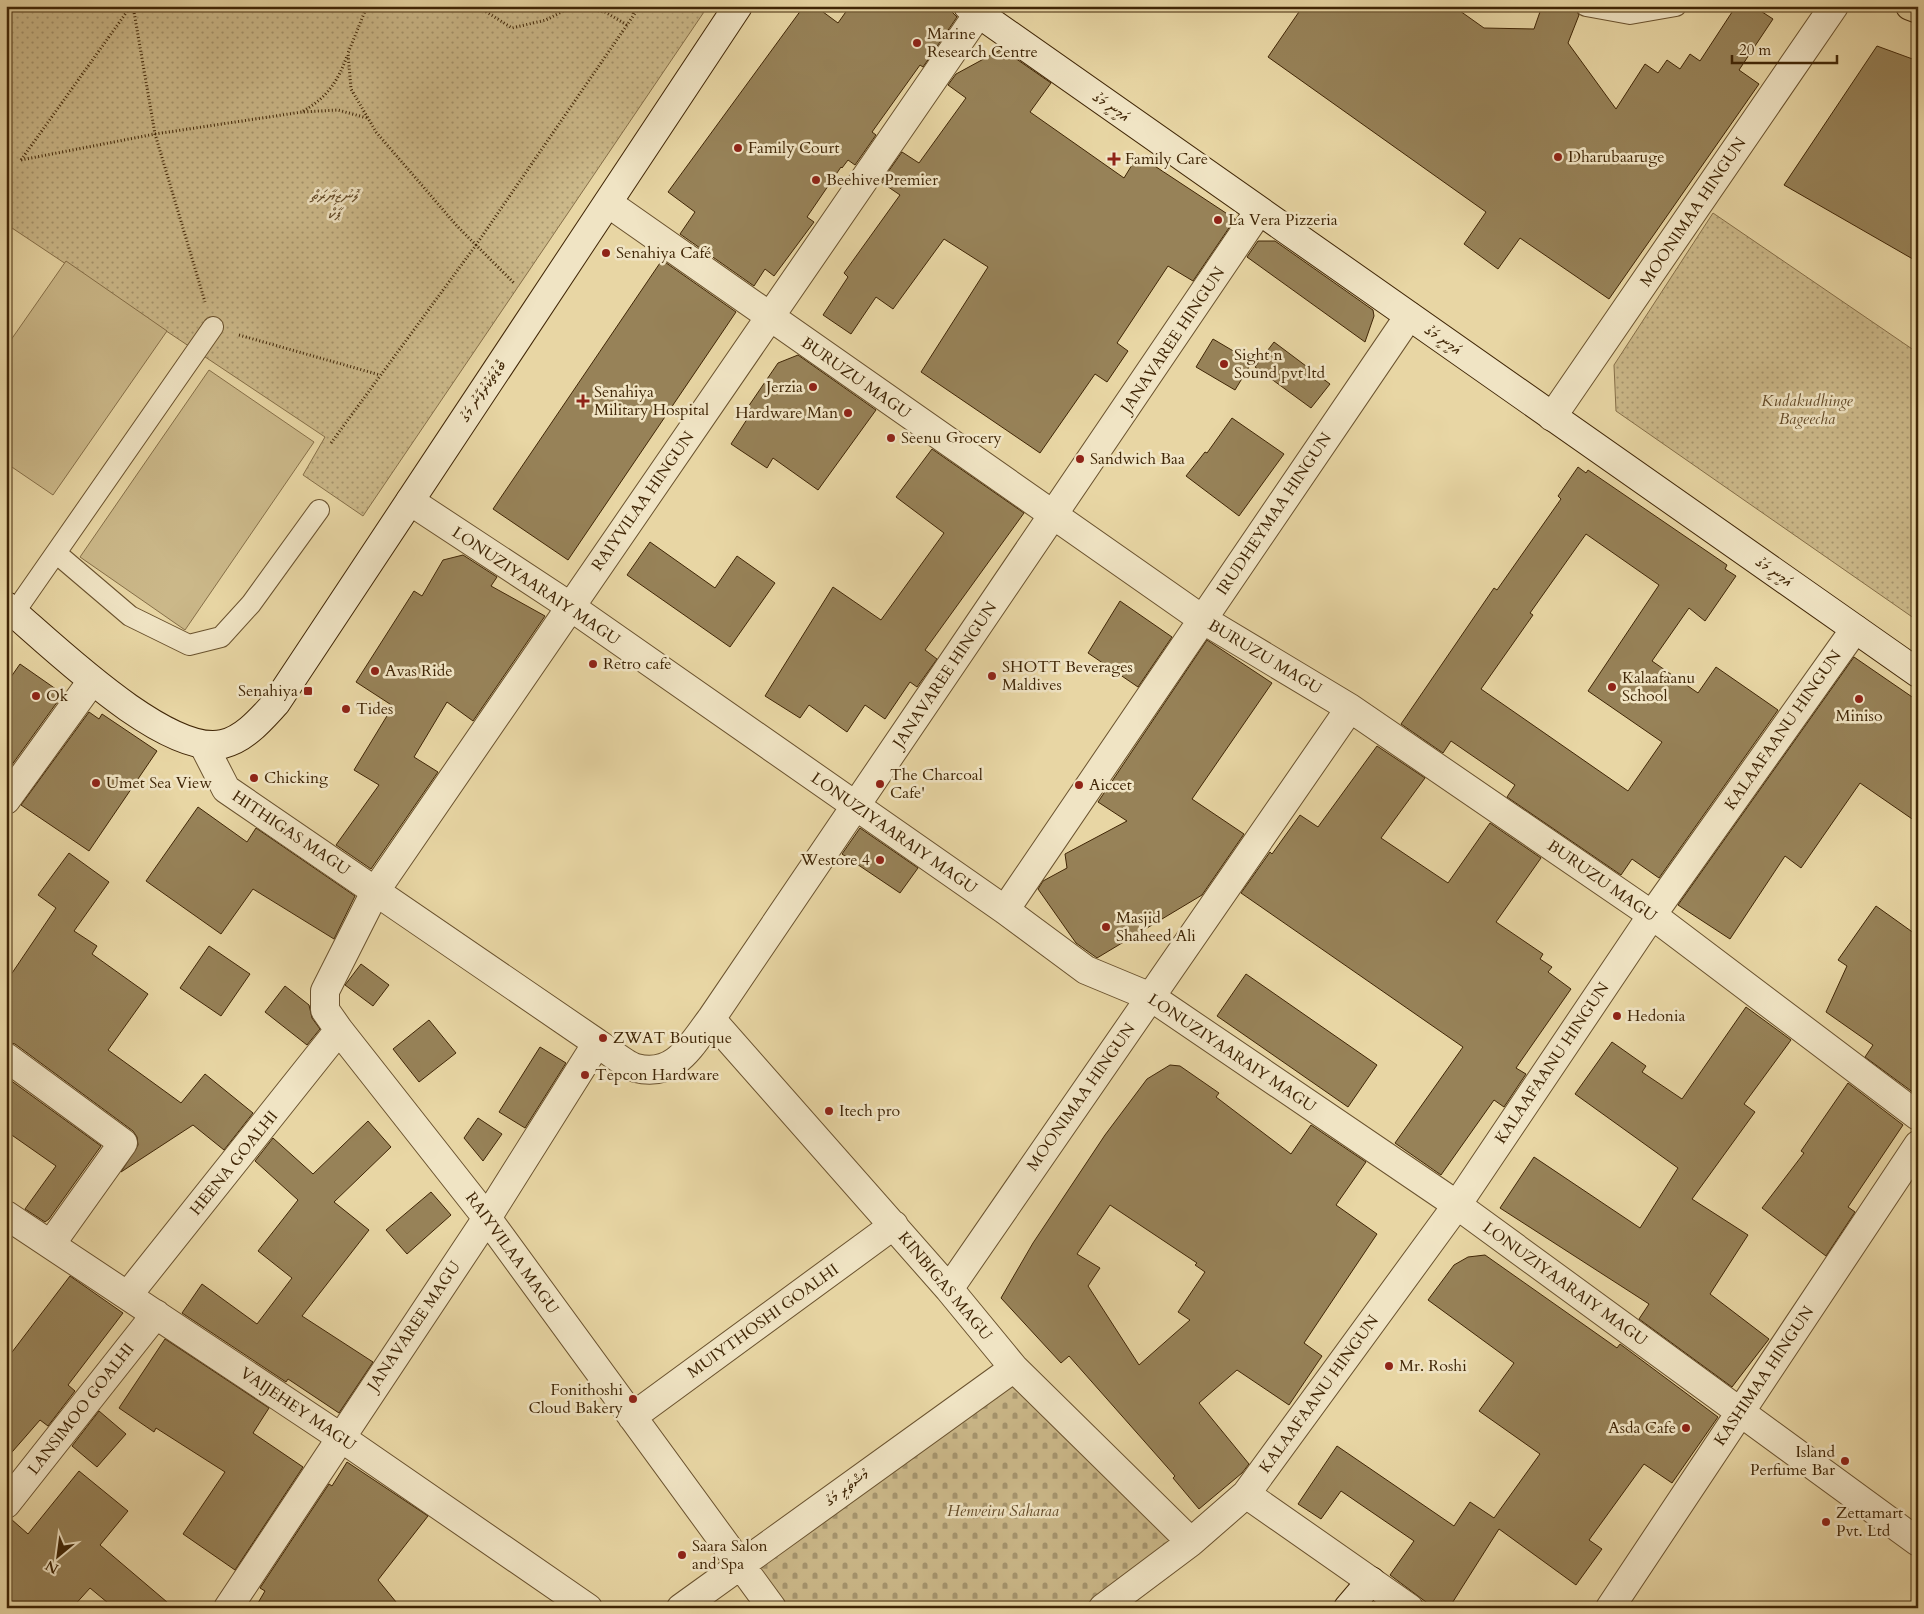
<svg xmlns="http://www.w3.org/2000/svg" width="1924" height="1614" font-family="Cardo,'Noto Sans Thaana',serif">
<defs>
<pattern id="cemetery-stones" width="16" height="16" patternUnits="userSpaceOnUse" patternTransform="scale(1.25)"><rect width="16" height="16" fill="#cbb889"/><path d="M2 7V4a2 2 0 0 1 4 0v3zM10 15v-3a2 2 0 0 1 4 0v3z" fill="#a6956e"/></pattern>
<pattern id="park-dots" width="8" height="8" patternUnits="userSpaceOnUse" patternTransform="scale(1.25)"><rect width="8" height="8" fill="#cbb889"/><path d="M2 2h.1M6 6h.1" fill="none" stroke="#a6956e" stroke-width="1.8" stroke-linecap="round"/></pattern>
</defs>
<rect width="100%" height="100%" fill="#e8d6a4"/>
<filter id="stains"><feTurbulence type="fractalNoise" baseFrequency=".004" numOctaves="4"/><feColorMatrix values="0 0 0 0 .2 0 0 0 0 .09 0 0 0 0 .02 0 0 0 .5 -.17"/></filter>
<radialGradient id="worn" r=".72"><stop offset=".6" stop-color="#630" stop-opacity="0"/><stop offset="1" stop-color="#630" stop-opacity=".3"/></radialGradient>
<path fill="url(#cemetery-stones)" stroke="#866f48" d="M 1013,1383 L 1171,1542 L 1081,1608 L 786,1608 L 756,1569 Z"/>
<path fill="url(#park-dots)" stroke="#866f48" d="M 6,6 L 708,6 L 363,516 L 303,475 L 325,437 L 6,224 Z
M 1713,213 L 1918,353 L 1918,621 L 1616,411 L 1614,365 Z"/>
<path fill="#cbb889" stroke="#866f48" d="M 66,261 L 167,331 L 53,495 L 6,463 L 6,347 Z
M 209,370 L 314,442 L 185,630 L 80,557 Z"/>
<path fill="#978258" stroke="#402606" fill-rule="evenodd" d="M 804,6 L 815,6 L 838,23 L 850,6 L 946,6 L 957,17 L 923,67 L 920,65 L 872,132 L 876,135 L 855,165 L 848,160 L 842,168 L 841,167 L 807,217 L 814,222 L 774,276 L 765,269 L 754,286 L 680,234 L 695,212 L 668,192 Z
M 1303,6 L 1453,6 L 1484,28 L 1534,29 L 1542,6 L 1574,6 L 1579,15 L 1568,43 L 1616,109 L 1645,64 L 1658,73 L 1667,60 L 1680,69 L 1690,54 L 1700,61 L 1736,6 L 1753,6 L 1773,19 L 1739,70 L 1759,84 L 1609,299 L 1520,238 L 1498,269 L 1464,244 L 1486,212 L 1268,57 Z
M 1877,46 L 1918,61 L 1918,262 L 1784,185 Z
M 1002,49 L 1051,83 L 1030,112 L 1124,178 L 1138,155 L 1235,219 L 1193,281 L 1168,266 L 1117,343 L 1128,351 L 1107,382 L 1095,374 L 1040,453 L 921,372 L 988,267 L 944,239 L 893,309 L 876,297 L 851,334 L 823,315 L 848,277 L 844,273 L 900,195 L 881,182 L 902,152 L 919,163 L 966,98 L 948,85 L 956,74 Z
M 1258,241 L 1275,241 L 1373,310 L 1374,316 L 1365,342 L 1247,257 Z
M 662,260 L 736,312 L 568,560 L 493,509 Z
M 1213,339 L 1252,362 L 1235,390 L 1196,367 Z
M 1274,342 L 1330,384 L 1311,408 L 1255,367 Z
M 798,355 L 876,410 L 818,490 L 773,458 L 767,468 L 731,444 L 753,410 L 748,407 L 778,363 Z
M 1232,418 L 1284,454 L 1239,516 L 1186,476 L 1205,452 L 1207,453 Z
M 932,449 L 1024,513 L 925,650 L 937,659 L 917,687 L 910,682 L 885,719 L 865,705 L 847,732 L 809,705 L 800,718 L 765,696 L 833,587 L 881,620 L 944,533 L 896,497 Z
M 1578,467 L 1586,473 L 1588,470 L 1727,565 L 1725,569 L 1736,576 L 1705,621 L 1689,608 L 1652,661 L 1698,693 L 1716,667 L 1778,710 L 1659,878 L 1632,859 L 1621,875 L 1507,797 L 1515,785 L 1451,741 L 1443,753 L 1401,724 L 1494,588 L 1497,590 L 1561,499 L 1558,496 ZM 1586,534 L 1659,585 L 1588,691 L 1662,742 L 1628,791 L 1481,689 L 1533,615 L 1530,613 Z
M 650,542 L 715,588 L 737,556 L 775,583 L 730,647 L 627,575 Z
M 463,555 L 497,577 L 491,586 L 545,616 L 473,721 L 447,702 L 414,757 L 438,772 L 371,869 L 336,845 L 379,785 L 354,770 L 393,706 L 356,682 L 414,591 L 422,596 L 443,560 Z
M 1120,601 L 1172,637 L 1138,687 L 1088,653 Z
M 1207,640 L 1272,683 L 1192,799 L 1244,834 L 1202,895 L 1097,958 L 1076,943 L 1038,889 L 1043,881 L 1067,868 L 1065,854 L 1127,821 L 1098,802 Z
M 1854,657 L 1918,701 L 1918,823 L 1860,783 L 1801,868 L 1785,856 L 1730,939 L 1678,905 Z
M 20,664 L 63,694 L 6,773 L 6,684 Z
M 89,712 L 99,719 L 102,714 L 157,751 L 89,851 L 21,805 Z
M 1377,746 L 1425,778 L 1381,838 L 1448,883 L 1490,823 L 1541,858 L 1496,922 L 1543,954 L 1540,959 L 1552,967 L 1548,972 L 1571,989 L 1516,1068 L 1526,1074 L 1504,1107 L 1494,1100 L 1441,1175 L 1395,1143 L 1463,1047 L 1241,893 L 1270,852 L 1272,854 L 1300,815 L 1318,827 Z
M 198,807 L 247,842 L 256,828 L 355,896 L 334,939 L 253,889 L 221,934 L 146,881 Z
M 860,828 L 918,868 L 900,893 L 842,854 Z
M 69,853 L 109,882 L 74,931 L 97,946 L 92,954 L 148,994 L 108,1050 L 181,1103 L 205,1074 L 253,1113 L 224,1150 L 193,1125 L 121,1172 L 138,1145 L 137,1137 L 133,1131 L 15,1044 L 6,1042 L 6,982 L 56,908 L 38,895 Z
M 1876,906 L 1918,936 L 1918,1096 L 1865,1057 L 1873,1045 L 1826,1012 L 1847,966 L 1838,960 Z
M 209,946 L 250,974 L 221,1016 L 180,988 Z
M 361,964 L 389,985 L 373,1006 L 345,985 Z
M 1246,974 L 1377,1065 L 1348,1107 L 1217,1016 Z
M 285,986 L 309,1005 L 312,1018 L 320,1029 L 307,1045 L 265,1012 Z
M 1746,1007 L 1791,1040 L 1744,1104 L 1755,1112 L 1692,1199 L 1748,1235 L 1710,1294 L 1769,1339 L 1732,1387 L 1639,1319 L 1649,1304 L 1500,1208 L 1534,1157 L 1640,1228 L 1678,1168 L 1575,1094 L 1612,1042 L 1646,1066 L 1642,1072 L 1682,1099 Z
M 429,1020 L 456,1053 L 419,1082 L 393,1049 Z
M 540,1047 L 566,1063 L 525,1128 L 499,1112 Z
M 1170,1065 L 1180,1066 L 1219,1093 L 1216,1097 L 1291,1154 L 1311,1125 L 1366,1162 L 1336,1205 L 1377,1234 L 1304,1343 L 1322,1356 L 1289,1405 L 1237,1370 L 1199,1403 L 1249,1464 L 1242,1473 L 1199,1509 L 1173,1478 L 1175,1476 L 1069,1356 L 1061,1363 L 1001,1298 L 1033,1243 L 1105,1135 L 1147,1079 ZM 1110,1205 L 1197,1263 L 1195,1265 L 1205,1272 L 1178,1312 L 1190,1320 L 1139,1365 L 1088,1286 L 1100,1268 L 1077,1254 Z
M 6,1077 L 101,1146 L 49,1219 L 45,1222 L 25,1209 L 56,1166 L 6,1131 Z
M 1848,1083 L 1903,1125 L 1848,1207 L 1855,1212 L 1826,1256 L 1762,1208 L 1804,1153 L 1801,1151 Z
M 478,1118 L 502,1134 L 483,1161 L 464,1138 Z
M 368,1121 L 391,1147 L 334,1202 L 369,1230 L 302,1316 L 373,1362 L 339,1413 L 288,1379 L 286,1382 L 182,1313 L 202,1284 L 257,1324 L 292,1278 L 258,1251 L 298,1200 L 255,1161 L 273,1138 L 313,1174 Z
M 431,1192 L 451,1215 L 407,1254 L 386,1230 Z
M 1485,1255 L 1617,1348 L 1620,1344 L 1718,1417 L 1672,1483 L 1644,1464 L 1589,1540 L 1602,1549 L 1576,1585 L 1499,1529 L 1449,1608 L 1434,1608 L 1390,1575 L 1414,1541 L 1341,1491 L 1321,1519 L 1298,1504 L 1337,1446 L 1454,1526 L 1470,1502 L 1494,1518 L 1540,1454 L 1479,1411 L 1514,1363 L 1428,1300 L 1454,1265 L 1468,1257 Z
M 70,1276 L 123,1313 L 68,1385 L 75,1391 L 48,1426 L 40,1420 L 6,1459 L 6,1360 Z
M 165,1339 L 269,1408 L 253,1433 L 303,1467 L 235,1570 L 183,1534 L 225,1472 L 156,1428 L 154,1432 L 119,1408 Z
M 99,1411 L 126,1434 L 97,1467 L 72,1446 Z
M 347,1462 L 428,1516 L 378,1580 L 401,1608 L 255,1608 L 265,1591 L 260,1588 L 329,1484 L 332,1486 Z
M 79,1471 L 128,1511 L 100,1545 L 174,1608 L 114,1608 L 90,1588 L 72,1608 L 6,1608 L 6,1519 L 11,1519 L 28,1534 Z"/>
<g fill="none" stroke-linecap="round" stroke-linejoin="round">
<defs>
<path id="lane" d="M 1586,6 L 1630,14 L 1676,6
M 56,553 L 130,616 L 189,645 L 221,637 L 251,604 L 319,510
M 14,613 L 213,327"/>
<path id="street" d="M 608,203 L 1202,619 L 1350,708 L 1652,915 L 1918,1116
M 1552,417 L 1834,6
M 410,501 L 571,607 L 1005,910 L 1086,970 L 1151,997 L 1457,1205 L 1918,1542
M 204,746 L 226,789 L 597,1043 C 607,1049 625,1065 636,1068 C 675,1078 691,1045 711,1019 L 1259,211
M 6,800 L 92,681
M 1005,910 L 1409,316
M 711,1019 L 949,1289 L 1014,1368 L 1191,1542
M 6,1057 L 123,1143 L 51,1244
M 6,1215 L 340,1437 L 588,1608
M 949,1289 L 1350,708
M 128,1295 L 339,1030
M 632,1417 L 894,1225
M 1246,1494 L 1409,1608
M 6,1504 L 156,1314
M 228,1608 L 487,1218 L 597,1043
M 681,1608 L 1014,1368
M 772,1608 L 487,1218 L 339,1030 L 325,1010 L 325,991 L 376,890 L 978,14
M 1103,1608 L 1191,1542 L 1246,1494 L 1457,1205 L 1652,915 L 1855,629
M 1610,1608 L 1918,1145"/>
<path id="secondary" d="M 968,6 L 1918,673
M 6,606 C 49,642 165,757 223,744 C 245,739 262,718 276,703 L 738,6
M 1348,1608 L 1371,1581"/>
<path id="primary" d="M 1910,6 L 1918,9"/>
</defs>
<use href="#lane" stroke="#6a522e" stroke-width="22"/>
<use href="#street" stroke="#6a522e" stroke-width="30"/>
<use href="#secondary" stroke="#402606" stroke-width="30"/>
<use href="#primary" stroke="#402606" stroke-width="30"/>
<path stroke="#402606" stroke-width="3" stroke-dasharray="1 2.5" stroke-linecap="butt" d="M 133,6 L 155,134 L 205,302
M 367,6 L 348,53 L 351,89 L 376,132 L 457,226 L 515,284
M 477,6 L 512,28 L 546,20 L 573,6
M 574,6 L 605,12 L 627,25
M 624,6 L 635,14
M 303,111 C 327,98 338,81 347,56
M 21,160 L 155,134 L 302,112 L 338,110 L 367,118
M 21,160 L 131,6
M 239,335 L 380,375
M 331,443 L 476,245 L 640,6"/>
<use href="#lane" stroke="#f0e4c4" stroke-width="20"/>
<use href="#street" stroke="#f0e4c4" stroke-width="28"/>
<use href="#secondary" stroke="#f0e4c4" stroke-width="28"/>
<use href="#primary" stroke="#e8d6a4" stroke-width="28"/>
</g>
<g fill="#8f2418" stroke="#f0e4c4" stroke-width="2">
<circle cx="917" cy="43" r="5"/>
<circle cx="738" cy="148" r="5"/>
<circle cx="1558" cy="157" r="5"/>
<path d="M1111.5 151.5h5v5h5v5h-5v5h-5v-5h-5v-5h5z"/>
<circle cx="816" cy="180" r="5"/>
<circle cx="1218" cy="220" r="5"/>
<circle cx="606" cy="253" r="5"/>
<circle cx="1224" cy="364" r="5"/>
<circle cx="813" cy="387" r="5"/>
<path d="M580.5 393.5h5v5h5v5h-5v5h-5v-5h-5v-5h5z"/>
<circle cx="848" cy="413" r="5"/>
<circle cx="891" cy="438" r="5"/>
<circle cx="1080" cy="459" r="5"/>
<circle cx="593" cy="664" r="5"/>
<circle cx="375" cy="671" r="5"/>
<circle cx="992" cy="676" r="5"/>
<circle cx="1612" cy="687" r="5"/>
<rect x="303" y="686" width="10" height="10" rx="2.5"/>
<circle cx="36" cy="696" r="5"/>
<circle cx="1859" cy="699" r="5"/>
<circle cx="346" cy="709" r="5"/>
<circle cx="254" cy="778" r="5"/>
<circle cx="96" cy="783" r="5"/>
<circle cx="880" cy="784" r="5"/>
<circle cx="1079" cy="785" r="5"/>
<circle cx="880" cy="860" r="5"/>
<circle cx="1106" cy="927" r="5"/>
<circle cx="1617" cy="1016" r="5"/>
<circle cx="603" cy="1038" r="5"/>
<circle cx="585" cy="1075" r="5"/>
<circle cx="829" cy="1111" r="5"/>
<circle cx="1389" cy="1366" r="5"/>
<circle cx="633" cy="1399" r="5"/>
<circle cx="1686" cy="1428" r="5"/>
<circle cx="1845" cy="1461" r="5"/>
<circle cx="1826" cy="1522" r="5"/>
<circle cx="682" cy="1555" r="5"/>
</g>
<g text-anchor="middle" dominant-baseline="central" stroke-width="5" stroke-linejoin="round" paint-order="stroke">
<g font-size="16" fill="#402606" stroke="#f0e4c4" text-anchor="start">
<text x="927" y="34">Marine<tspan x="927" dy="18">Research Centre</tspan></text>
<text x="748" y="148">Family Court</text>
<text x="1568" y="157">Dharubaaruge</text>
<text x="1125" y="159">Family Care</text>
<text x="826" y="180">Beehive Premier</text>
<text x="1228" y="220">La Vera Pizzeria</text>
<text x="616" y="253">Senahiya Café</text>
<text x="1234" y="355">Sight n<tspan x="1234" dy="18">Sound pvt ltd</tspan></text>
<text x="803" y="387" text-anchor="end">Jerzia</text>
<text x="594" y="392">Senahiya<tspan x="594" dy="18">Military Hospital</tspan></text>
<text x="838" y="413" text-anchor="end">Hardware Man</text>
<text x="901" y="438">Seenu Grocery</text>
<text x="1090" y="459">Sandwich Baa</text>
<text x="603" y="664">Retro cafe</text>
<text x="1002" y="667">SHOTT Beverages<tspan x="1002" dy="18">Maldives</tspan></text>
<text x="385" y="671">Avas Ride</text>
<text x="1622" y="678">Kalaafaanu<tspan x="1622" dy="18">School</tspan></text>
<text x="298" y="691" text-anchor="end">Senahiya</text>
<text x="46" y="696">Ok</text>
<text x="356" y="709">Tides</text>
<text x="1859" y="716" text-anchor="middle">Miniso</text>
<text x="890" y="775">The Charcoal<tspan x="890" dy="18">Cafe'</tspan></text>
<text x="264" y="778">Chicking</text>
<text x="106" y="783">Umet Sea View</text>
<text x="1089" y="785">Aiccet</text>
<text x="870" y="860" text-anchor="end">Westore 4</text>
<text x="1116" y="918">Masjid<tspan x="1116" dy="18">Shaheed Ali</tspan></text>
<text x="1627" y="1016">Hedonia</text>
<text x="613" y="1038">ZWAT Boutique</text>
<text x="595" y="1075">Tepcon Hardware</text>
<text x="839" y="1111">Itech pro</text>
<text x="1399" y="1366">Mr. Roshi</text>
<text x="623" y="1390" text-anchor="end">Fonithoshi<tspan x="623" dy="18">Cloud Bakery</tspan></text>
<text x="1676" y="1428" text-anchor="end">Asda Cafe</text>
<text x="1835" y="1452" text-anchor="end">Island<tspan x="1835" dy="18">Perfume Bar</tspan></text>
<text x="1836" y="1513">Zettamart<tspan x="1836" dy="18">Pvt. Ltd</tspan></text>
<text x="692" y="1546">Saara Salon<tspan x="692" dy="18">and Spa</tspan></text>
</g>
<g font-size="16" fill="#402606" stroke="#f0e4c4">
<text transform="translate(1111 107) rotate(35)">އަމީނީ މަގު</text>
<text transform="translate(1693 212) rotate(-56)">MOONIMAA HINGUN</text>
<text transform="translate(1173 340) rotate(-56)">JANAVAREE HINGUN</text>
<text transform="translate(1443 340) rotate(35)">އަމީނީ މަގު</text>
<text transform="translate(856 378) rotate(35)">BURUZU MAGU</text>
<text transform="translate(483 391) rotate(-56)">ބޮޑުތަކުރުފާނު މަގު</text>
<text transform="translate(643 501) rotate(-55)">RAIYVILAA HINGUN</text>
<text transform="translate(1274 514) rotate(-56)">IRUDHEYMAA HINGUN</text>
<text transform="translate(1774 572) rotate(35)">އަމީނީ މަގު</text>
<text transform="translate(536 586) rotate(34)">LONUZIYAARAIY MAGU</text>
<text transform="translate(1265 657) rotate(31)">BURUZU MAGU</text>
<text transform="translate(945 675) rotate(-56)">JANAVAREE HINGUN</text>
<text transform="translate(1783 730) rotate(-55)">KALAAFAANU HINGUN</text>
<text transform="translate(291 833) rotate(34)">HITHIGAS MAGU</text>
<text transform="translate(894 833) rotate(35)">LONUZIYAARAIY MAGU</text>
<text transform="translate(1602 881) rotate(35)">BURUZU MAGU</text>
<text transform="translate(1232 1053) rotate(34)">LONUZIYAARAIY MAGU</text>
<text transform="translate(1552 1063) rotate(-56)">KALAAFAANU HINGUN</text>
<text transform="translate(1081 1097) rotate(-55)">MOONIMAA HINGUN</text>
<text transform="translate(234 1163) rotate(-51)">HEENA GOALHI</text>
<text transform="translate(512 1253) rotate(54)">RAIYVILAA MAGU</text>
<text transform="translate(1565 1284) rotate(36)">LONUZIYAARAIY MAGU</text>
<text transform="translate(945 1286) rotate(50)">KINBIGAS MAGU</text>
<text transform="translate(763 1321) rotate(-36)">MUIYTHOSHI GOALHI</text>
<text transform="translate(414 1326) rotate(-56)">JANAVAREE MAGU</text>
<text transform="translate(1764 1376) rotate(-56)">KASHIMAA HINGUN</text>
<text transform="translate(1319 1394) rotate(-54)">KALAAFAANU HINGUN</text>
<text transform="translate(81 1409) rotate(-52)">LANSIMOO GOALHI</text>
<text transform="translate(298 1409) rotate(34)">VAIJEHEY MAGU</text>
<text transform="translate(847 1488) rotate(-36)">މުޝްތަރީ މަގު</text>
</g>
<g font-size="16" font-style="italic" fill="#634a27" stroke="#f0e4c4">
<text x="334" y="196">ލޮނުޒިޔާރަތް<tspan x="334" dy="18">ޕާކް</tspan></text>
<text x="1807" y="401">Kudakudhinge<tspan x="1807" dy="18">Bageecha</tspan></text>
<text x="1003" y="1511">Henveiru Saharaa</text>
</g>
</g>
<rect width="1924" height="1614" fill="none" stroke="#e8d6a4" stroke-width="25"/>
<rect x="8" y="8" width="1909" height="1599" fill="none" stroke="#402606" stroke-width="2.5"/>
<rect x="12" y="12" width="1899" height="1589" fill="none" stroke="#402606"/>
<g transform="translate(58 1556) rotate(209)" stroke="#f0e4c4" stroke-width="4" paint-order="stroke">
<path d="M0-4L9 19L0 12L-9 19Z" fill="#402606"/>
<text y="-8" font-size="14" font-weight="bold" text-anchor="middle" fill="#402606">N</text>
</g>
<path d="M1732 55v8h105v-8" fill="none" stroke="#402606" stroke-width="2.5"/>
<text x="1739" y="55" font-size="15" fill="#402606" stroke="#f0e4c4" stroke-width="4" paint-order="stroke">20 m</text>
<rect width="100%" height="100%" filter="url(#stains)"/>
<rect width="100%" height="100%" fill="url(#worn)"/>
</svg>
